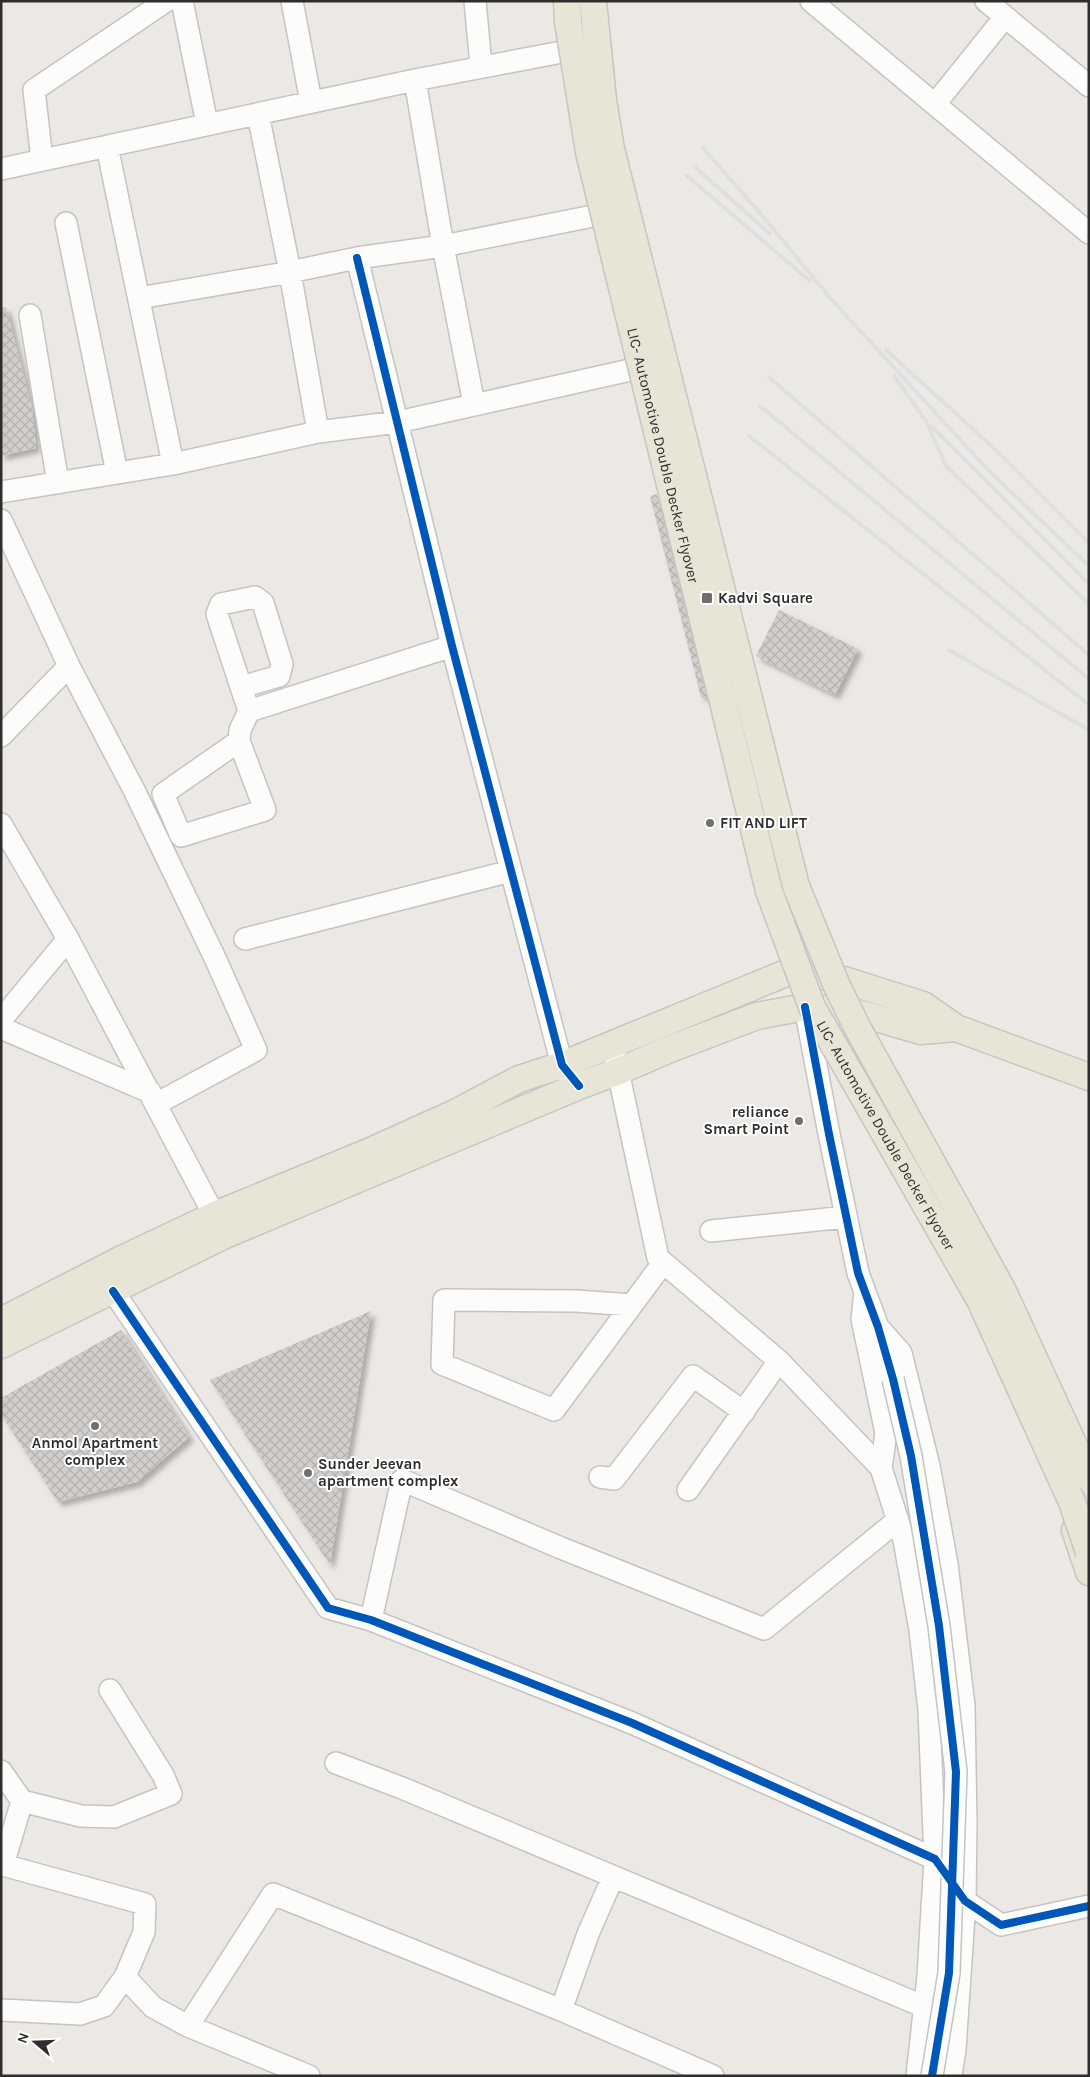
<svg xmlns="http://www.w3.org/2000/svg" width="1090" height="2077" font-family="Karla,sans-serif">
<defs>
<pattern id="building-cross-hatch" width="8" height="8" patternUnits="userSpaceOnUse" patternTransform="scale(1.25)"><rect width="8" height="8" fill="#d1cecb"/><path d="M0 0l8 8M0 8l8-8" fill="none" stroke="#b4b1af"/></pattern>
<filter id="shadow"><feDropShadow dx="4.5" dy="4.5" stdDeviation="2.5" flood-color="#0004"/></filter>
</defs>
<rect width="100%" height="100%" fill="#ece8e4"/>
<path fill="url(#building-cross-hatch)" filter="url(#shadow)" d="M 6,307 L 32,408 L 36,448 L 1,456 L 1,308 Z
M 657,494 L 706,696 L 701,697 L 650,496 Z
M 779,610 L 858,649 L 835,695 L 756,656 Z
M 371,1311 L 330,1565 L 210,1380 Z
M 121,1330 L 189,1437 L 137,1482 L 58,1502 L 1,1414 L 1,1398 Z"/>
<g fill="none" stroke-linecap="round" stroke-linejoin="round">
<defs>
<path id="minor" d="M 182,1 L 207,124
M 292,1 L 311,102
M 475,1 L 481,66
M 811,1 L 1089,233
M 986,1 L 1089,86
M 415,80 L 443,246 L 474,404
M 935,104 L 1005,17
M 258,114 L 290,272 L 318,432
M 107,146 L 173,464
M 42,160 L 34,90 L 166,1
M 1,169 L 415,80 L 567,51
M 66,223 L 117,473
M 357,258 L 452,646 L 562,1065 L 572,1078
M 139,298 L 285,273 L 357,258 L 443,246 L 598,215
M 30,315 L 58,483
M 1,492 L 173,464 L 318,432 L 398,422 L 657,364
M 1,520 L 69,666 L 134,790 L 215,958 L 256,1050 L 156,1104
M 249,711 L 452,646
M 1,736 L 69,666
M 239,741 L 163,794 L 181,836 L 265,810 L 239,741 L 240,730 L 249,711 L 241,687 L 279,676 L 282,664 L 263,603 L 255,597 L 221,604 L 217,614 L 241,687
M 1,824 L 68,939 L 221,1228
M 245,939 L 511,871
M 805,1007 L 829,1134 L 858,1273 L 878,1327 L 893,1379
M 1,1020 L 68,939
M 1,1028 L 150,1092
M 615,1057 L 658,1258 L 779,1361 L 881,1468
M 711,1231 L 846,1217
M 113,1291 L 328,1608 L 371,1620 L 632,1723 L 935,1859 L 965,1901 L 1001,1925 L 1089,1906
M 865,1292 L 862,1319 L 886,1433 L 881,1468 L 904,1540 L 920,1630 L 929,1710 L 935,1859 L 928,1976 L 917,2076
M 632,1305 L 576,1301 L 444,1300 L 442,1364 L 554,1410 L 663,1263
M 878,1327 L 901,1353 L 929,1466 L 947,1564 L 964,1706 L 966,1822 L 965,1901 L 955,2049 L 951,2076
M 600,1477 L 614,1479 L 693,1376 L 744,1412
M 688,1490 L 779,1361
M 371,1620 L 402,1480 L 561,1548 L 764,1629 L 898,1520
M 336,1763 L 402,1788 L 925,2007
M 1,1771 L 22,1801 L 3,1865 L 145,1904 L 144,1932 L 125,1977 L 104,2006 L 80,2014 L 1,2010
M 22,1801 L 81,1816 L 114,1817 L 171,1794 L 163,1775 L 110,1690
M 125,1977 L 153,2007 L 188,2026 L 309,2076
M 561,2010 L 588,1934 L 613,1877
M 188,2026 L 273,1894 L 561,2010 L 713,2076"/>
<path id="major" d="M 1,1321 L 124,1258 L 215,1215 L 366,1153 L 455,1113 L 519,1079 L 562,1065 L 791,971 L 844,980 L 923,1005 L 956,1028 L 1089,1077
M 1,1345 L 225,1235 L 579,1086 L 619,1071 L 670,1049 L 757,1016 L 805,1007 L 859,1013 L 921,1031 L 956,1028
M 1075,1530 L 1089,1572"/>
</defs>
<use href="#minor" stroke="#c5c4c5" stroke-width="24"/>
<use href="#major" stroke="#c6c5c4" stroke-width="29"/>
<use href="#minor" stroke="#fcfcfb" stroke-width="21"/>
<use href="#major" stroke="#e8e4d6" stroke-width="26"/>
<path stroke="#dfdfe1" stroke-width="4" d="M 574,1 L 581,68 L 593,142 L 757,816 L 785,922 L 803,967 L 827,1017 L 960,1245 L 1013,1352 L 1089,1530
M 584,1 L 590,67 L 602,140 L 767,814 C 780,865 791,916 813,964 C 855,1060 917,1147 967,1238 C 1014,1324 1051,1414 1089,1504
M 703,148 L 760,213 L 831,299 L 989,471 L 1089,566
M 694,166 L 770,234
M 687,176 L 810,281
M 886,350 L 997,451 L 1089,543
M 894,376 L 926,421 L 946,466 L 1089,604
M 769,377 L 1089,655
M 760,406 L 1089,679
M 932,427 L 1089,584
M 749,436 L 1089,705
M 949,650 L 1089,730"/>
<defs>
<path id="minor-bridge" d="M 893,1379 L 911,1456 L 939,1626 L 956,1772 L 949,1973 L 932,2076"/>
<g id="major-bridge">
<path id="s1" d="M 567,1 L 568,22 L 589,152 L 769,891 L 812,1007 L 980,1300 L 1072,1502 L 1089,1552"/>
<path d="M 593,1 L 603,100 L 611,149 L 796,886 L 837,986 L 857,1027 L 1002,1289 L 1089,1478"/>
</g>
</defs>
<use href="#minor-bridge" stroke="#c5c4c5" stroke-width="24" stroke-linecap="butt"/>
<use href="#major-bridge" stroke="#c6c5c4" stroke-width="29" stroke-linecap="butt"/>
<use href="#minor-bridge" stroke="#fcfcfb" stroke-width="21"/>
<use href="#major-bridge" stroke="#e8e4d6" stroke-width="26"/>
<defs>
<path id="cycleway" d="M 357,258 L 452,646 L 562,1065 L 579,1086
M 805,1007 L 829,1134 L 858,1273 L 878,1327 L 893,1379 L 911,1456 L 939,1626 L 956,1772 L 949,1973 L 932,2076
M 113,1291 L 328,1608 L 371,1620 L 632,1723 L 935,1859 L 965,1901 L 1001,1925 L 1089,1906"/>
</defs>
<use href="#cycleway" stroke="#fff" stroke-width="11"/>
<use href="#cycleway" stroke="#0057b8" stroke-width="8"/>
</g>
<g fill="#706f6e" stroke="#fff" stroke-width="2">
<rect x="701" y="592" width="12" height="12" rx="2.5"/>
<circle cx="710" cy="823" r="5"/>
<circle cx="799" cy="1121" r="5"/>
<circle cx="95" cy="1426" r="5"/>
<circle cx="308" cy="1473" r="5"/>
</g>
<g text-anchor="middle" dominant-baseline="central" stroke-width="4" stroke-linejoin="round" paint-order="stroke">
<g font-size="15" fill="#2e2e2e" stroke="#fff">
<text stroke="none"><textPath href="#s1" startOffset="465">LIC- Automotive Double Decker Flyover</textPath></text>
<text stroke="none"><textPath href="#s1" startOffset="1185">LIC- Automotive Double Decker Flyover</textPath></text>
</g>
<g font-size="15" font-weight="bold" fill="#2e2e2e" stroke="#fff" text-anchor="start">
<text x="718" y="598">Kadvi Square</text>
<text x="720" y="823">FIT AND LIFT</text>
<text x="789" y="1112" text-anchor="end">reliance<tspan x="789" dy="17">Smart Point</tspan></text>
<text x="95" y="1443" text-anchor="middle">Anmol Apartment<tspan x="95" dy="17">complex</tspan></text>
<text x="318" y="1464">Sunder Jeevan<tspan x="318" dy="17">apartment complex</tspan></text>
</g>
</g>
<rect width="1090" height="2077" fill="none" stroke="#2e2e2e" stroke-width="5"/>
<g transform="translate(35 2042) rotate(289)" stroke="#ffffff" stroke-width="4" paint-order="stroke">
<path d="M0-4L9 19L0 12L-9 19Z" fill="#2e2e2e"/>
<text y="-8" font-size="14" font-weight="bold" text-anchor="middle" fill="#2e2e2e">N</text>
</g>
</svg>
